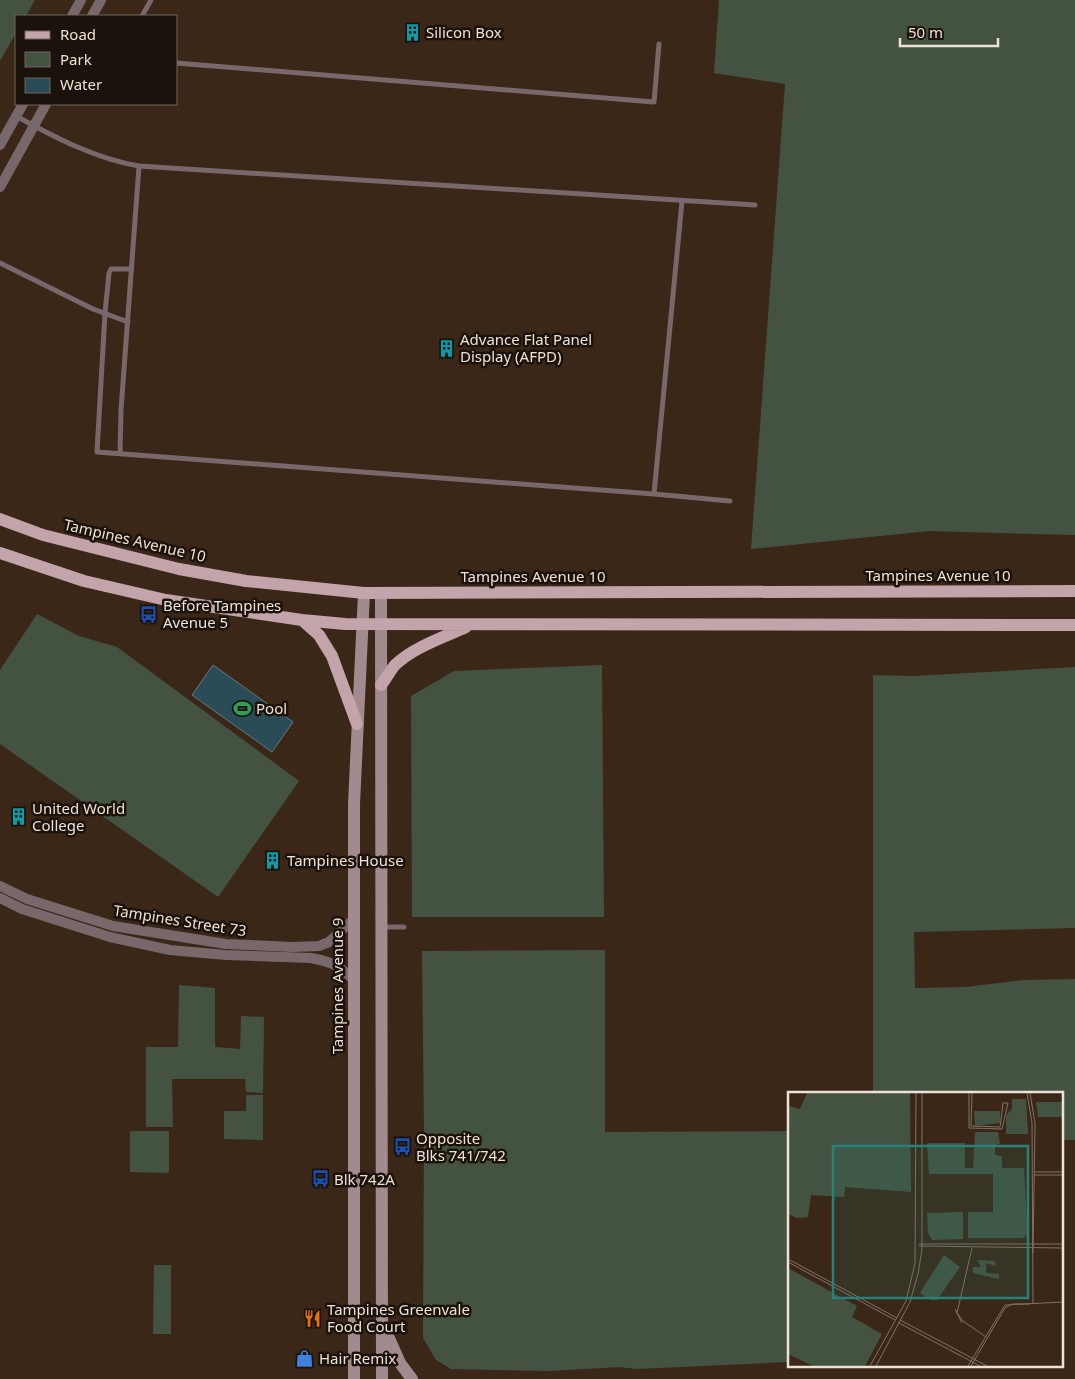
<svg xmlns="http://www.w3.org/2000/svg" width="1075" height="1379" font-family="'Noto Sans',sans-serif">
<rect width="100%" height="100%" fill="#3a2718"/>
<path fill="#445341" d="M 0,0 L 35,0 L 26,16 L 16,16 L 16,33 L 0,61 Z
M 719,0 L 1075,0 L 1075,535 L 929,531 L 751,549 L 785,84 L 714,73 Z
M 37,614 L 79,636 L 117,647 L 299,781 L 218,897 L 0,744 L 0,670 Z
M 602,665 L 604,917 L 412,917 L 411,696 L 454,671 Z
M 1075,667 L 1075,928 L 914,932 L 915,988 L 965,987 L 1024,980 L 1075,979 L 1075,1140 L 1061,1140 L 1061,1093 L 873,1093 L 873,675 L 914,676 Z
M 605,950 L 605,1132 L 789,1131 L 789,1362 L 636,1369 L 620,1367 L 549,1371 L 451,1369 L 436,1360 L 423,1338 L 424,1134 L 422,951 Z
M 179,985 L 215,988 L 215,1047 L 240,1049 L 241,1016 L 264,1017 L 263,1093 L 246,1092 L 245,1079 L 172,1079 L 173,1127 L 146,1127 L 146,1047 L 178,1047 Z
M 246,1095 L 263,1095 L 263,1140 L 224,1139 L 224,1111 L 246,1111 Z
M 130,1131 L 169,1131 L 169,1173 L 130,1172 Z
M 154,1265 L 171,1265 L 171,1334 L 153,1334 Z"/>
<path fill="#2a4c57" stroke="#65797e" d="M 213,665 L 293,722 L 272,752 L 192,695 Z"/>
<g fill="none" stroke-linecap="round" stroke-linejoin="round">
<path stroke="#78686b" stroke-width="5" d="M 142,16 L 151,0
M 176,63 L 654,102 L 659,44
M 16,116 C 54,137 96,159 139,166 L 755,205
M 0,263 L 93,309 L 128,322
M 131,269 L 111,269 L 109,273 L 105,313 L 97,452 L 654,494 L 730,501
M 120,454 L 121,410 L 139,166
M 654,494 L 682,201
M 383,927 L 404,927"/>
<path stroke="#78686b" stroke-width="10" d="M 72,16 L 81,0
M 92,16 L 101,0
M 0,145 L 23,104
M 0,187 L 46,104
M 0,886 L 27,899 L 113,926 L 226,944 L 293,947 L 319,946 L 329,942 L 353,920
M 0,898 L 22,909 L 110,937 L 170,950 L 226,955 L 311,958 C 332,962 338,965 353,979"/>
<path stroke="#a38a8f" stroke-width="12" d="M 381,593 L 382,1379
M 384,1327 L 400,1363 L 412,1379
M 354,1379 L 354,804 L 364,593"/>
<path stroke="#c4a4ab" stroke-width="12" d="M 0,519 L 43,535 L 179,569 L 246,581 L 364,593 L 1075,591
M 0,553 L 84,581 L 166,600 L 302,620 L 345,624 L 1075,625
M 302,620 L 319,635 L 332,656 L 357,724
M 381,685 C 386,679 390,671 395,665 C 414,647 442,638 466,627"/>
</g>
<defs>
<symbol id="building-bare" viewBox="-9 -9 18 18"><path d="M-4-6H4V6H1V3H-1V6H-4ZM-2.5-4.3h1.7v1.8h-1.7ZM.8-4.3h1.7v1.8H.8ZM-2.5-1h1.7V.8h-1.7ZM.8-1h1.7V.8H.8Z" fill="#0f9aa8" stroke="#1a120b" stroke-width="2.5" paint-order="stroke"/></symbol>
<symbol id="bus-bare" viewBox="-9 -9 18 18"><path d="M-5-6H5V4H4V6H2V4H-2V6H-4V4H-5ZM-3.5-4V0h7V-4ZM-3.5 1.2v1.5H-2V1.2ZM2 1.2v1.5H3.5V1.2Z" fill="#1a4fb4" stroke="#1a120b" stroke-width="2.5" paint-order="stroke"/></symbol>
<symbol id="stadium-bare" viewBox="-9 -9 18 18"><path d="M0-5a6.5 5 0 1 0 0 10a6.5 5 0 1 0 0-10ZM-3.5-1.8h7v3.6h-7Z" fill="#2e9e5b" stroke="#1a120b" stroke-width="2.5" paint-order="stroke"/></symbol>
<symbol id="restaurant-bare" viewBox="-9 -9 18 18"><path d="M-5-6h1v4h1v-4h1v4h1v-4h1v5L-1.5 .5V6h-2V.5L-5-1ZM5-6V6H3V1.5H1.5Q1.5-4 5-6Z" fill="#e8710a" stroke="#1a120b" stroke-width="2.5" paint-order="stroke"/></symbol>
<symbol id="shop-bare" viewBox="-9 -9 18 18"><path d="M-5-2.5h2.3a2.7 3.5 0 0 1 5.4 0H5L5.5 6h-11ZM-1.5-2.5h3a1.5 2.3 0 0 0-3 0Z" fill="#3f7fe0" stroke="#1a120b" stroke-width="2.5" paint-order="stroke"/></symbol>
</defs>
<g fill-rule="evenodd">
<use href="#building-bare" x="400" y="20" width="25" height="25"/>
<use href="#building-bare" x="434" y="336" width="25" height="25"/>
<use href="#bus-bare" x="136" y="602" width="25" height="25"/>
<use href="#stadium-bare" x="230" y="696" width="25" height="25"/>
<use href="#building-bare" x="6" y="804" width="25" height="25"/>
<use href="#building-bare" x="260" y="848" width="25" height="25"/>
<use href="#bus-bare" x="390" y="1134" width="25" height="25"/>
<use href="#bus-bare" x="308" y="1166" width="25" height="25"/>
<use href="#restaurant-bare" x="300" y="1306" width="25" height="25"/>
<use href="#shop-bare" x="292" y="1346" width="25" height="25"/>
</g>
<g text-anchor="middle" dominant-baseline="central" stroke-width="5" stroke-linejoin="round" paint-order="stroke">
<g font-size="15" fill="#eee2d8" stroke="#1a120b" text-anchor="start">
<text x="426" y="32">Silicon Box</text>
<text x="460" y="339">Advance Flat Panel<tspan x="460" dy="17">Display (AFPD)</tspan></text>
<text x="163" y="605">Before Tampines<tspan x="163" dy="17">Avenue 5</tspan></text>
<text x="256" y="708">Pool</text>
<text x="32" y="808">United World<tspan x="32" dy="17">College</tspan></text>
<text x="287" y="860">Tampines House</text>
<text x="416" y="1138">Opposite<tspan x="416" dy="17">Blks 741/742</tspan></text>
<text x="334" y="1179">Blk 742A</text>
<text x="327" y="1309">Tampines Greenvale<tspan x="327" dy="17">Food Court</tspan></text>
<text x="319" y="1358">Hair Remix</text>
</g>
<g font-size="15" fill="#eee2d8" stroke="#1a120b">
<text transform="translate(135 540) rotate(13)">Tampines Avenue 10</text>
<text x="938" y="575">Tampines Avenue 10</text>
<text x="533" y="576">Tampines Avenue 10</text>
<text transform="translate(180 920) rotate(9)">Tampines Street 73</text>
<text transform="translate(337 986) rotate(-90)">Tampines Avenue 9</text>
</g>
</g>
<g transform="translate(788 1092)">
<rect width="275" height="275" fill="#3a2718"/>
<path d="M 19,1 L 122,1 L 123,100 L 57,95 L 56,105 L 23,103 L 20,125 L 9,126 L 0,122 L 1,14 L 12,17 ZM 224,7 L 238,7 L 240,42 L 218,42 L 218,23 L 224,17 ZM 248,10 L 274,10 L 274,25 L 250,25 ZM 186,19 L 212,19 L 212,31 L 187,34 ZM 187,40 L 210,40 L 212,51 L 207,54 L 207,63 L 214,64 L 214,76 L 236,76 L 239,128 L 239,142 L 235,146 L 180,146 L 180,120 L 205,120 L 205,82 L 141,82 L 139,51 L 177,51 L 177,76 L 185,76 ZM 175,120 L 175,147 L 144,148 L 140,141 L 139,121 ZM 156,163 L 172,175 L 149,208 L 143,208 L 132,201 ZM 189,168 L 207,169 L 207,174 L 198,171 L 198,181 L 211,182 L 211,187 L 185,181 L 185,175 L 193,175 ZM 0,176 L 69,214 L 64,225 L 94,242 L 77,274 L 25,274 L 0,262 Z" fill="#445341"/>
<path fill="none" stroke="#827265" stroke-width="1" d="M 239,1 L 244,31 L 245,212M 242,1 L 247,31 L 245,161M 183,34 L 184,1M 181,36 L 214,37 L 220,11 L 215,11 L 212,35 L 183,34M 181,36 L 181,1M 246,80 L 275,80M 246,83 L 275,83M 131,152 L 275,152M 131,154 L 275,156M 184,156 L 169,221 L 175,229 L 198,245M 0,167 L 109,226M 0,170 L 107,228M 167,217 L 174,231M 112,228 L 199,274M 111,231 L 192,274M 82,274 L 118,209 L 127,171 L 128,1M 88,274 L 122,210 L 130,182 L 134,157 L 134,1M 180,274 L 217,213 L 275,210M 183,274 L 217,216 L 224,212 L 242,212"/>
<path fill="#258179" fill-opacity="0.15" stroke="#258179" stroke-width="2.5" d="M 45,54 L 240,54 L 240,206 L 45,206 Z"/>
<rect width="275" height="275" fill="none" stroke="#eee2d8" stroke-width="2.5"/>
</g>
<rect x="15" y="15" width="162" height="90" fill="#1a120b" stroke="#6f655d"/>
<rect x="25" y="31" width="25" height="8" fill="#c4a4ab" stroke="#6f655d"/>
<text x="60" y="40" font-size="15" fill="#eee2d8">Road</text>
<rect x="25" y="52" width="25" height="15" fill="#445341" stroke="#6f655d"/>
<text x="60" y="65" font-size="15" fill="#eee2d8">Park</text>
<rect x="25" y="78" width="25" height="15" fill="#2a4c57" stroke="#6f655d"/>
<text x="60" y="90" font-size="15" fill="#eee2d8">Water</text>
<path d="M900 38v8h98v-8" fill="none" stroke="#eee2d8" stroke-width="2.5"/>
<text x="908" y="38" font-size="15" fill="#eee2d8" stroke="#1a120b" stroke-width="4" paint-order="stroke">50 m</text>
</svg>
